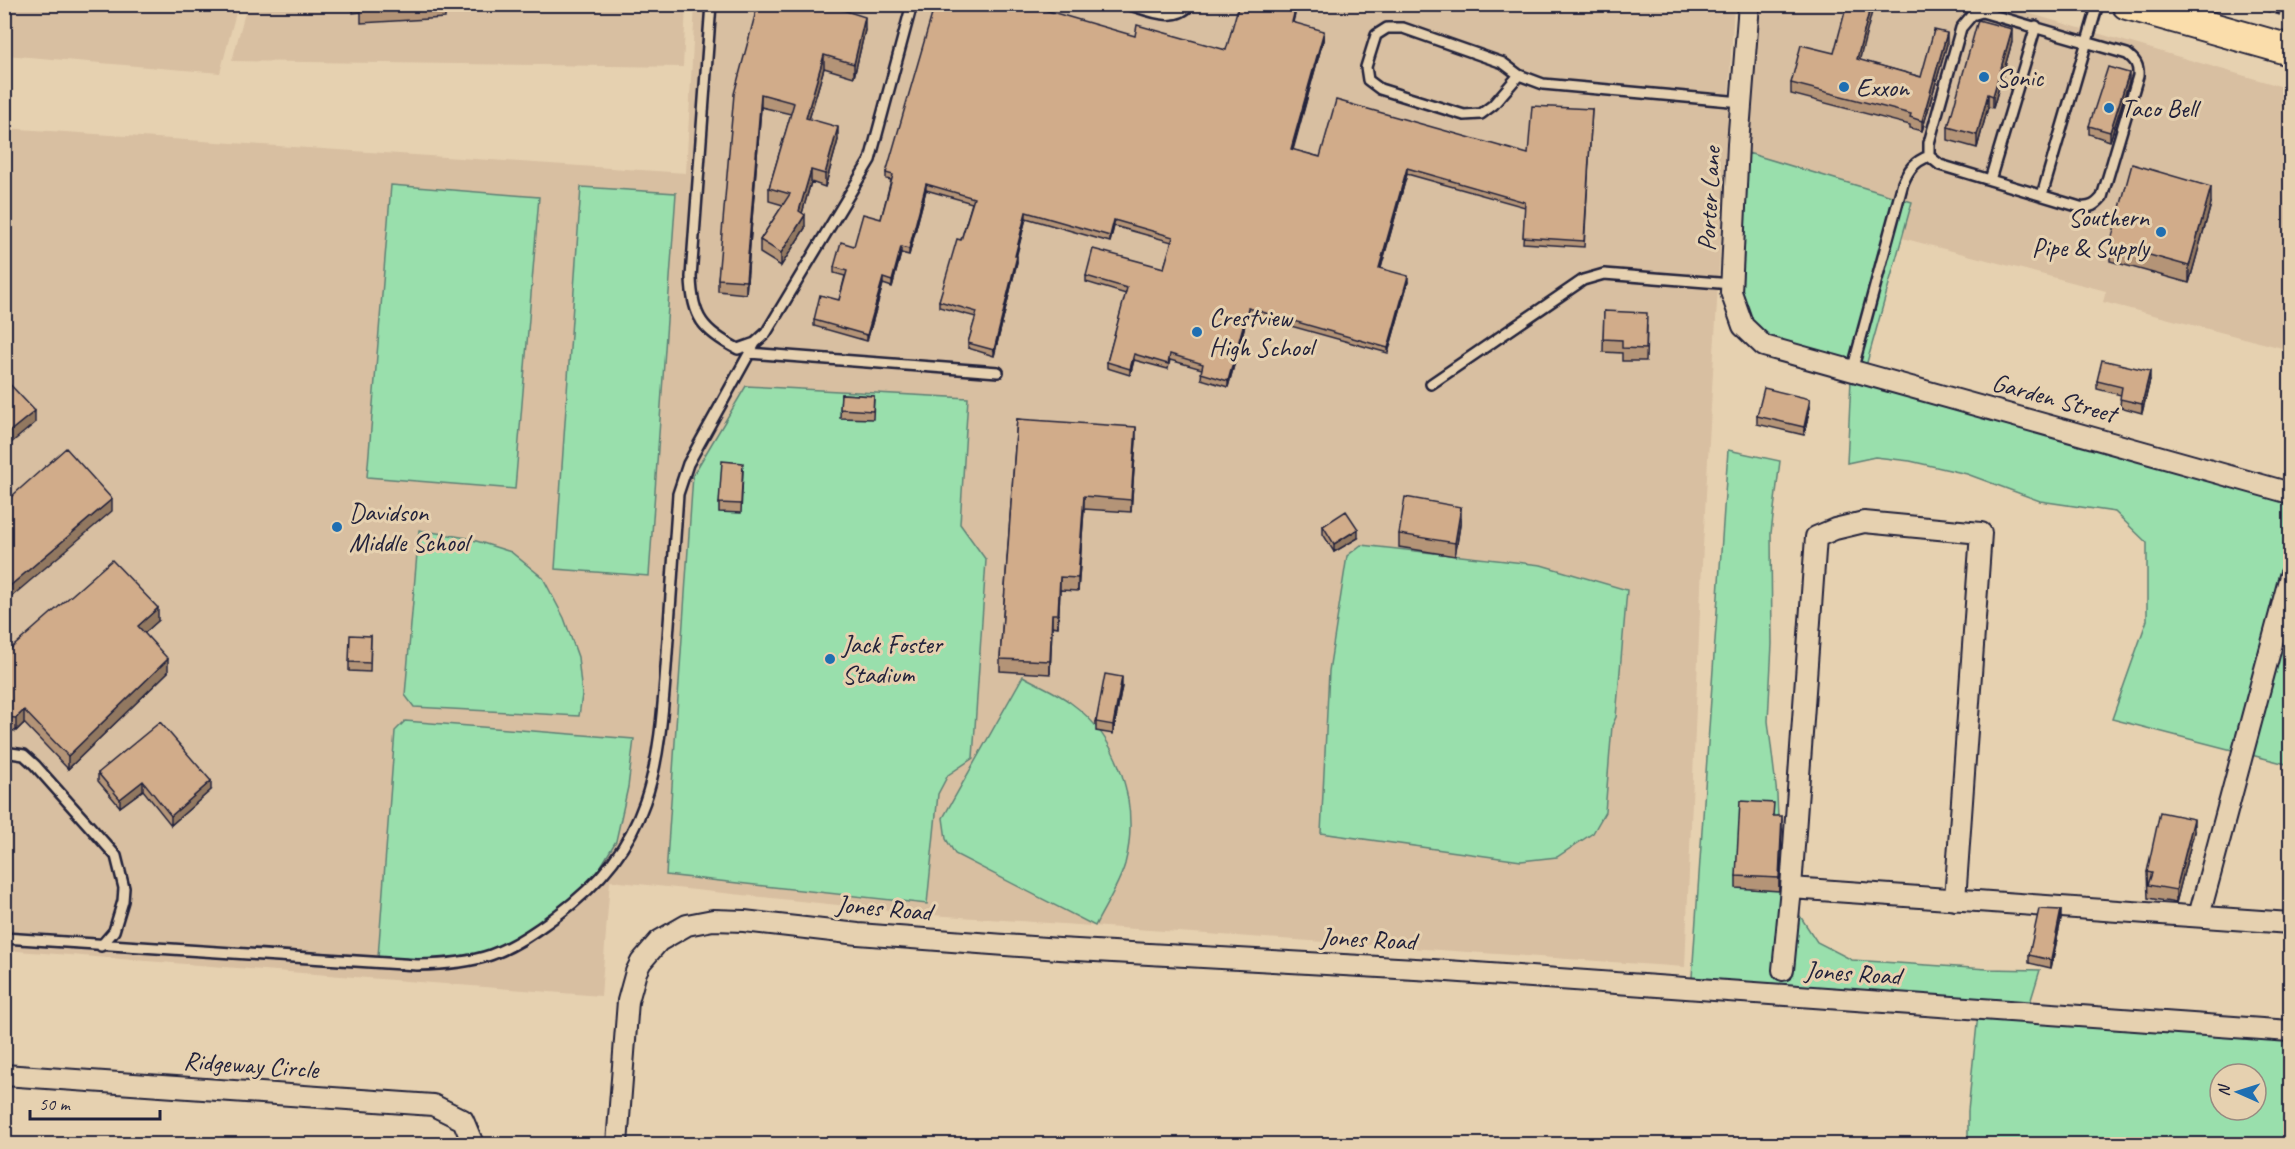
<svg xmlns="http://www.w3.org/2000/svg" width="2295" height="1149" font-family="Caveat,sans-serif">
<rect width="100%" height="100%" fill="#e6d1b0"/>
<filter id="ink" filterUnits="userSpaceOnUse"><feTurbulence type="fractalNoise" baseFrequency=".0167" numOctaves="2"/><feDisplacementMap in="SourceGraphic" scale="12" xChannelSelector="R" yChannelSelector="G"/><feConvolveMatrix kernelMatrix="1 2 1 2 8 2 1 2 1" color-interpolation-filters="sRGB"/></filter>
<g filter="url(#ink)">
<path fill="#d8bfa1" d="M 4,5 L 5,4 L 238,5 L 220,73 L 5,55 Z
M 247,5 L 686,5 L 683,67 L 232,61 Z
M 695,5 L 1734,5 L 1702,564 L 1685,967 L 932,915 L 610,881 L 601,996 L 5,950 L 4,128 L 686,173 Z
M 1760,5 L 2000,5 L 2290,89 L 2290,350 L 2103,302 L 2106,291 L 1902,238 L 1911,202 L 1748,153 Z"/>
<path fill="#99dfac" stroke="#5e8074" stroke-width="1.5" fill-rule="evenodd" d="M 1748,153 L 1912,202 L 1866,366 L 1769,338 L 1752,322 L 1742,291 Z
M 391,185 L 539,197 L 515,489 L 367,477 Z
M 581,187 L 676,193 L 649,576 L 555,569 Z
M 1851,380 L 2290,501 L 2290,765 L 2112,719 L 2147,620 L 2147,543 L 2115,512 L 2040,501 L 1967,474 L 1910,461 L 1875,457 L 1847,463 Z
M 746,386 L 968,398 L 960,524 L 986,560 L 973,758 L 948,775 L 938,794 L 927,904 L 666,875 L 693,475 Z
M 1728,450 L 1780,461 L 1771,533 L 1772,644 L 1768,721 L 1777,795 L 1781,887 L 1817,942 L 1852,960 L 1987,969 L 2040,970 L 2026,1016 L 2290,1029 L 2290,1144 L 1968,1144 L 1968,1111 L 1978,1014 L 1691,992 ZM 2220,1074 L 2256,1074 L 2256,1110 L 2220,1110 Z
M 419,530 L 467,538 L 511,552 L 543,578 L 564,618 L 578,657 L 582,695 L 579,716 L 414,707 L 405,695 Z
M 1361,545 L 1541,565 L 1627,590 L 1616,717 L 1612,726 L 1605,812 L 1593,833 L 1557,857 L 1521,861 L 1321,833 L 1329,671 L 1347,556 Z
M 1023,676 C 1038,685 1057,692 1071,703 C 1120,738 1140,806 1125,864 C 1119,885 1105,906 1095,926 L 955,854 L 946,839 L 943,818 Z
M 405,721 L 634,739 L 628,787 L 616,841 L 591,883 L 548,923 L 489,955 L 433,960 L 378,957 L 395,731 Z"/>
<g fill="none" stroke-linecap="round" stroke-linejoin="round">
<defs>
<path id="service" d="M 711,4 L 691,277 C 692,317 703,331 738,349 L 755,343 L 766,333 L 870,160 L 912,4
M 1127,4 C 1147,10 1175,24 1191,4
M 1982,12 L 2127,54 C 2135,60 2139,65 2138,76 L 2102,197 C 2095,205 2091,208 2080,207 L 1940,165 L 1929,156 L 1929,143 L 1961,28 L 1972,15 Z
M 1519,75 L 1493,105 L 1481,114 L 1464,115 L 1380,89 L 1368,80 L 1366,67 L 1376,35 L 1387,28 L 1403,28 L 1503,63 L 1519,75 L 1543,84 L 1741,102
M 1990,180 L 2036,26
M 2042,195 L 2098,4
M 749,353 L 998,372
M 1852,371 L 1903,183 C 1909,169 1914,162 1929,156
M 1431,384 L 1583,280 L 1604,274 L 1732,284
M 4,752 L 24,755 L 35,765 L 116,856 L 124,888 L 123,901 L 114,931 L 101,946
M 4,938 L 417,965 C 481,964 504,955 555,917 C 655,844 659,766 667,653 C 671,600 674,547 678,494 L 688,464 L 755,343"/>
<path id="minor" d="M 1749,4 L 1738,144 L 1731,292 L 1743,326 L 1764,346 L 2290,493
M 1791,888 L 2290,923
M 2199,916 L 2290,576
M 1783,970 L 1791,888 L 1816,537 L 1835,529 L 1864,522 L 1981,533 L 1955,900
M 4,1075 L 433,1105 L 463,1120 L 473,1144
M 617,1144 L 628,1001 L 636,972 L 641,962 L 659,941 L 687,925 L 713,920 L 744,921 L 858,934 L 1059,949 L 1433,970 L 2290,1031"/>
<path id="primary" d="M 2127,4 L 2290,50"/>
</defs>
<use href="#service" stroke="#22223b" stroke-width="14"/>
<use href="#minor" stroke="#22223b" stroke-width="24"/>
<use href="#primary" stroke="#22223b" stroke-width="34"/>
<path stroke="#22223b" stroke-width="3" stroke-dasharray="6 4.5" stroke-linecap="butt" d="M 2244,4 L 2290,17"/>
<use href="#service" stroke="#e6d1b0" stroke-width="9"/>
<use href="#minor" stroke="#e6d1b0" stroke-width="20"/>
<use href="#primary" stroke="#faddab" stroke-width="30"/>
</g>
<path fill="#b49477" stroke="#22223b" stroke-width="1.5" d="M 353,4 L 445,4 L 445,18 L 361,23 L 361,12 L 353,13 Z
M 755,4 L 824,4 L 865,30 L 854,77 L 824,68 L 809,119 L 838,140 L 825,187 L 811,182 L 802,213 L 805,228 L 781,266 L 760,253 L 760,240 L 783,205 L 769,201 L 769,188 L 791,114 L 761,107 L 746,294 L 718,291 L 718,279 L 755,15 Z
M 1295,15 L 1293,22 L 1324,37 L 1293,150 L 1320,157 L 1528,154 L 1592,109 L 1584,247 L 1523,243 L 1525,207 L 1407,174 L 1381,268 L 1408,282 L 1388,353 L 1248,314 L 1228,387 L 1201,379 L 1202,369 L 1170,360 L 1168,369 L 1134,360 L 1130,375 L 1107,368 L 1107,362 L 1126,294 L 1086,282 L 1086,276 L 1164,268 L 1172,242 L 1114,226 L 1110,242 L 1026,218 L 1016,256 L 1017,262 L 994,356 L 968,348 L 968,343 L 976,317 L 939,307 L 939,301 L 961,240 L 972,203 L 926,190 L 909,255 L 901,253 L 892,287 L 883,284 L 867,341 L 814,326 L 814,320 L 839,300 L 845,276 L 834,273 L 834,267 L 881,219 L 891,180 L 886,179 L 886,173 L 1135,36 L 1226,50 Z
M 2012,42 L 1993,108 L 1988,107 L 1977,148 L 1948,140 L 1948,127 Z
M 1947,44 L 1922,131 L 1910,128 L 1910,125 L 1791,94 L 1791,83 L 1859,60 L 1921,77 Z
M 2129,82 L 2110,141 L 2089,134 L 2089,126 Z
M 2211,204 L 2189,283 L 2110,261 L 2110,244 Z
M 1604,311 L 1647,326 L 1646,361 L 1622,361 L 1622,353 L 1603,352 Z
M 2150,380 L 2142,413 L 2120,407 L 2121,395 L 2097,389 L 2097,381 Z
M 841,394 L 874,396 L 873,419 L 840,418 Z
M 1810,407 L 1804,435 L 1757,424 L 1757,416 Z
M 1017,419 L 1136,439 L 1131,512 L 1084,509 L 1078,591 L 1060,590 L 1058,627 L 1052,626 L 1050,674 L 1000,671 L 1000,659 Z
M 743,471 L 741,513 L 719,512 L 719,503 Z
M 1461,519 L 1455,556 L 1399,547 L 1399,534 Z
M 1323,526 L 1358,538 L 1334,552 L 1323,534 Z
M 158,621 L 144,633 L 168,672 L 68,769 L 24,723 L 16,731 L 4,730 L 4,647 L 8,651 Z
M 371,636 L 370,672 L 349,671 L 349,662 Z
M 1122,686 L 1113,734 L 1096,731 L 1096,722 Z
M 98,773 L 211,790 L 171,825 L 143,790 L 120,807 L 98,781 Z
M 1774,816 L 1782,829 L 1779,891 L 1736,888 L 1736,876 Z
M 2194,832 L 2176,903 L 2148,898 L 2147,872 Z
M 2061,919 L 2051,968 L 2029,963 L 2029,955 Z"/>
<path fill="#927861" stroke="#22223b" stroke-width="1.5" d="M 1871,4 L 1874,4 L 1857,70 L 1857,59 Z
M 865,17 L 865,30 L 854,77 L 854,64 Z
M 2012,29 L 2012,42 L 1993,108 L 1993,96 Z
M 1324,31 L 1324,37 L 1291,155 L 1291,149 Z
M 1947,33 L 1947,44 L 1922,131 L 1922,121 Z
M 824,55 L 824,68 L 806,130 L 806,118 Z
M 2129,73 L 2129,82 L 2110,141 L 2110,132 Z
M 761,94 L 761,107 L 746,294 L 746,281 Z
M 1988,94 L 1988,107 L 1977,148 L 1977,135 Z
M 838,127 L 838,140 L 825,187 L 825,174 Z
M 1407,168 L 1407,174 L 1379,274 L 1379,268 Z
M 811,170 L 811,182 L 799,224 L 799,211 Z
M 926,184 L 926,190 L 909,255 L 909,249 Z
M 2211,187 L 2211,204 L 2189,283 L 2189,266 Z
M 1026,212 L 1026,218 L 1015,262 L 1015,256 Z
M 805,215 L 805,228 L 781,266 L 781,253 Z
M 1114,220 L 1114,226 L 1110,242 L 1110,236 Z
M 901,247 L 901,253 L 892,287 L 892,281 Z
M 1017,256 L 1017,262 L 994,356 L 994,350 Z
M 1408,276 L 1408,282 L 1388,353 L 1388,348 Z
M 883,278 L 883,284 L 867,341 L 867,335 Z
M 1248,308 L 1248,314 L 1228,387 L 1228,381 Z
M 1134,354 L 1134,360 L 1130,375 L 1130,369 Z
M 2150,371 L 2150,380 L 2142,413 L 2142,404 Z
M 1810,399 L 1810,407 L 1804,435 L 1804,427 Z
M 35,411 L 35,423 L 4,449 L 4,436 Z
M 1136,427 L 1136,439 L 1131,512 L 1131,500 Z
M 1084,496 L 1084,509 L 1078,591 L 1078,578 Z
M 112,499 L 112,511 L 4,603 L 4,591 Z
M 1461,507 L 1461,519 L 1455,556 L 1455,543 Z
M 1358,529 L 1358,538 L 1334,552 L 1334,544 Z
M 1060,577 L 1060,590 L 1058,627 L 1058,614 Z
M 158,608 L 158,621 L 138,639 L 138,626 Z
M 1052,614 L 1052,626 L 1050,674 L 1050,661 Z
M 168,659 L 168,672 L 68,769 L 68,756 Z
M 1122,677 L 1122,686 L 1113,734 L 1113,725 Z
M 24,710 L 24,723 L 16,731 L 16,718 Z
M 143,781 L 143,790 L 120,807 L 120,799 Z
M 211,781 L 211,790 L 171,825 L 171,816 Z
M 1782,816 L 1782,829 L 1779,891 L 1779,878 Z
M 2194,819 L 2194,832 L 2176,903 L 2176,890 Z
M 2061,910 L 2061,919 L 2051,968 L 2051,960 Z"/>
<path fill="#d1ac8a" stroke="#22223b" stroke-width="1.5" d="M 361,4 L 393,4 L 361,7 Z
M 758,4 L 824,4 L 865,17 L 854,64 L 824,55 L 806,118 L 838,127 L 825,174 L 811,170 L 799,211 L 805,215 L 781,253 L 760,240 L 790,194 L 769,188 L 794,103 L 761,94 L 746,281 L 718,279 L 734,94 Z
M 935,4 L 1024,4 L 1135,36 L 1137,25 L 1226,50 L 1239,4 L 1277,4 L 1295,10 L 1292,22 L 1324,31 L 1291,149 L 1320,157 L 1336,100 L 1528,154 L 1532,106 L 1592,109 L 1584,241 L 1523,237 L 1525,202 L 1407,168 L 1379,268 L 1408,276 L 1388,348 L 1248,308 L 1228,381 L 1201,373 L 1203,364 L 1170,354 L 1168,364 L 1134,354 L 1130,369 L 1107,362 L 1127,288 L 1086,276 L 1093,249 L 1164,268 L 1173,237 L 1114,220 L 1110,236 L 1026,212 L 1015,256 L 1017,256 L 994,350 L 968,343 L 977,312 L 939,301 L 957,239 L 961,240 L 974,198 L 926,184 L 909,249 L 901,247 L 892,281 L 883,278 L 867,335 L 814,320 L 820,295 L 839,300 L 847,271 L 834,267 L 841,242 L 854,246 L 863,214 L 881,219 L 893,175 L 886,173 Z
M 1847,4 L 1871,4 L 1857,59 L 1921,77 L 1934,30 L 1947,33 L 1922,121 L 1910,117 L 1911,114 L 1791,83 L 1801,45 L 1834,53 Z
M 1978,20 L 2012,29 L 1993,96 L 1988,94 L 1977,135 L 1948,127 Z
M 2108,67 L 2129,73 L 2110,132 L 2089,126 Z
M 2132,164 L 2211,187 L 2189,266 L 2110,244 Z
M 1604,311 L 1647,313 L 1646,349 L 1622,348 L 1622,340 L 1603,339 Z
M 2102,360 L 2150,371 L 2142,404 L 2120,399 L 2122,387 L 2097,381 Z
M 4,378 L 35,411 L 4,436 Z
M 1764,388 L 1810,399 L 1804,427 L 1757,416 Z
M 841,394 L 874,396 L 873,411 L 840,409 Z
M 1017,419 L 1136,427 L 1131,500 L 1084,496 L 1078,578 L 1060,577 L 1058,614 L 1052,614 L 1050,661 L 1000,659 Z
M 66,448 L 112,499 L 4,591 L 4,503 Z
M 722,461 L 743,463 L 741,504 L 719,503 Z
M 1405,497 L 1461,507 L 1455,543 L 1399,534 Z
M 1346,511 L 1358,529 L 1334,544 L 1323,526 Z
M 112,560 L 158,608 L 138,626 L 168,659 L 68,756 L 24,710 L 16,718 L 4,717 L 4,647 L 8,651 Z
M 350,635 L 371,636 L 370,663 L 349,662 Z
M 1105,674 L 1122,677 L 1113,725 L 1096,722 Z
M 160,722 L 211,781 L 171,816 L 143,781 L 120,799 L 98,773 Z
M 1740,801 L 1774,803 L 1773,816 L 1782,816 L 1779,878 L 1736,876 Z
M 2160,812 L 2194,819 L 2176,890 L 2148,885 L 2152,873 L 2147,872 Z
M 2039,909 L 2061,910 L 2051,960 L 2029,955 Z"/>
</g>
<g fill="#1f6fb2" stroke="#e6d1b0" stroke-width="2">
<circle cx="1984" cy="77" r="6"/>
<circle cx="1844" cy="87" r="6"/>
<circle cx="2109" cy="108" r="6"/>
<circle cx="2161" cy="232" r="6"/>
<circle cx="1197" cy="332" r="6"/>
<circle cx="337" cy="527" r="6"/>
<circle cx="830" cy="659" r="6"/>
</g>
<g text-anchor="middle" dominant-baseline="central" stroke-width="6" stroke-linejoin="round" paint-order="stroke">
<g font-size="26" fill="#22223b" stroke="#e6d1b0" text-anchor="start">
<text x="1996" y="77">Sonic</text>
<text x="1856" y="87">Exxon</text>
<text x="2121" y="108">Taco Bell</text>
<text x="2149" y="217" text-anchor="end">Southern<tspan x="2149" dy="30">Pipe &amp; Supply</tspan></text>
<text x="1209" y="317">Crestview<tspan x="1209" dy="30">High School</tspan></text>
<text x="349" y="512">Davidson<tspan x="349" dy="30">Middle School</tspan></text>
<text x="842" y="644">Jack Foster<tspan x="842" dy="30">Stadium</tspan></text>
</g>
<g font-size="26" fill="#22223b" stroke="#e6d1b0">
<text transform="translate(1709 199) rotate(-87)">Porter Lane</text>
<text transform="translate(2054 398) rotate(15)">Garden Street</text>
<text transform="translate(884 908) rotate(5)">Jones Road</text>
<text transform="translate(1368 939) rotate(3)">Jones Road</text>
<text transform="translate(1853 973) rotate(4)">Jones Road</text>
<text transform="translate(251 1065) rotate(4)">Ridgeway Circle</text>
</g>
</g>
<rect width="2295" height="1149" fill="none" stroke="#e6d1b0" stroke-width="24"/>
<rect x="12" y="12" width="2271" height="1125" fill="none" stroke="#22223b" stroke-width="2" filter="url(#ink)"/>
<g transform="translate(2238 1092) rotate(273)"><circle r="28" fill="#e6d1b0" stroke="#988b81" stroke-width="1.5"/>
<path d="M0-4.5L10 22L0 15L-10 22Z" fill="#1f6fb2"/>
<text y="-9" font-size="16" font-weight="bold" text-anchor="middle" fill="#22223b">N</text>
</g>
<path d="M30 1110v9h130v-9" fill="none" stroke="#22223b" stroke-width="3"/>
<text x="39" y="1110" font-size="18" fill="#22223b" stroke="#e6d1b0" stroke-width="4.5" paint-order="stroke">50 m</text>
</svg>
